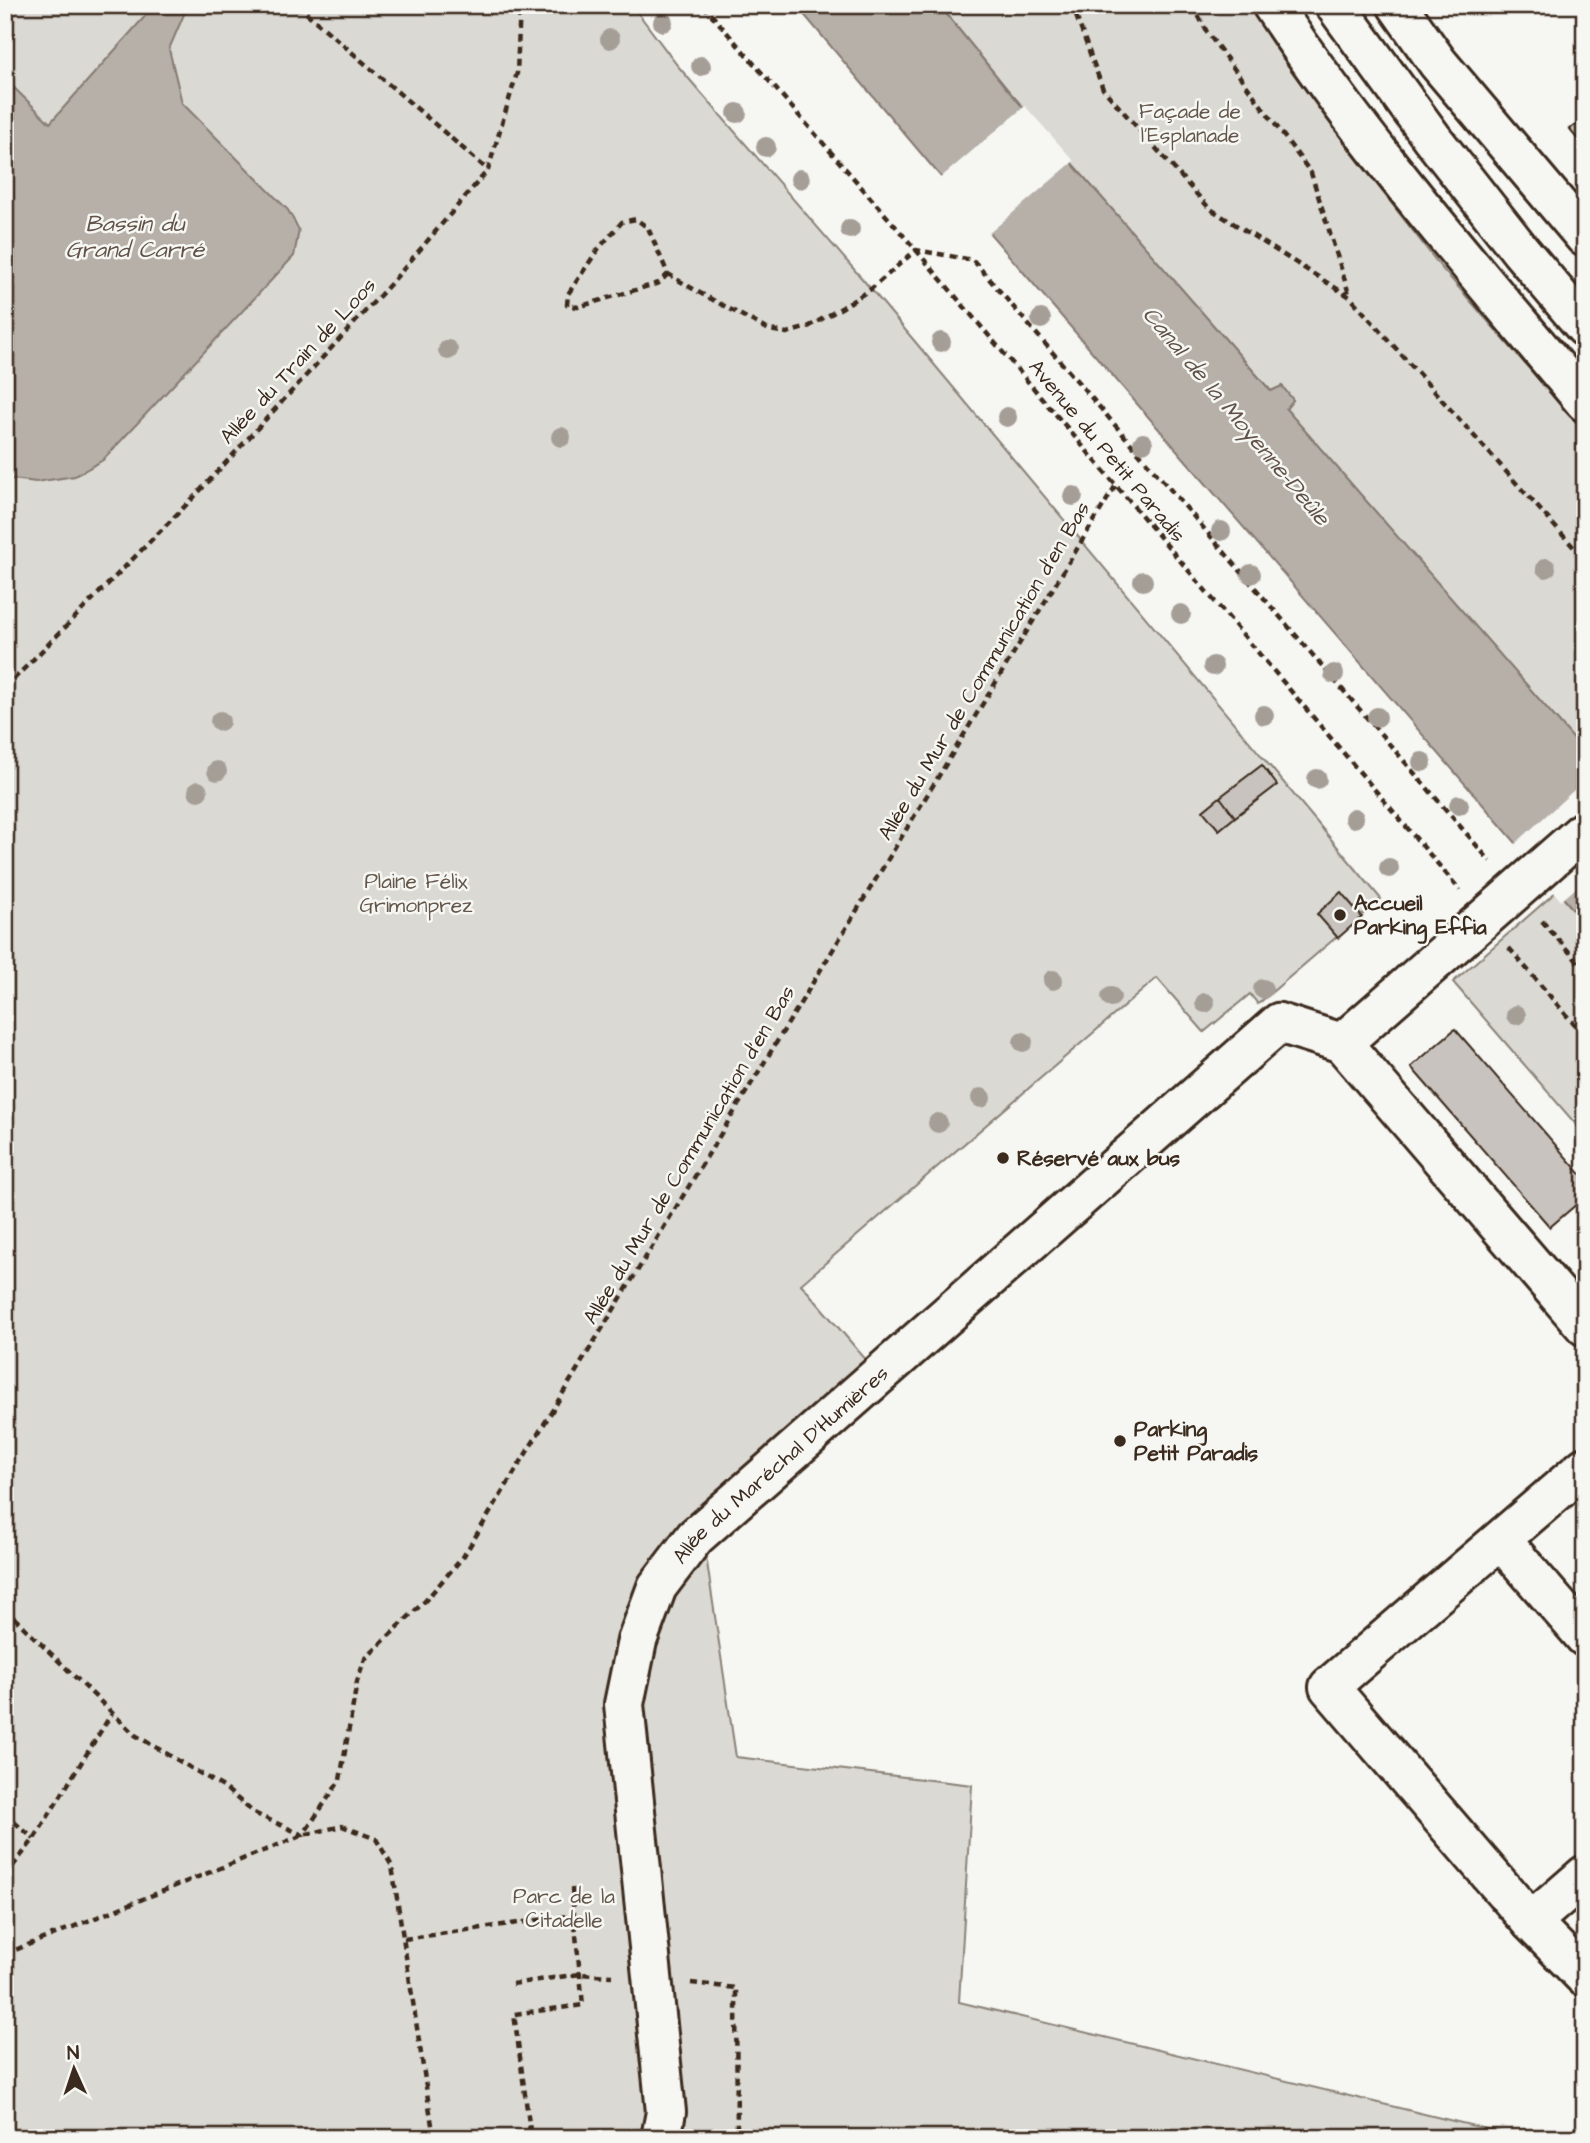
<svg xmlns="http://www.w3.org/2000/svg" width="1590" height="2143" font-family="'Architects Daughter',sans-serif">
<rect width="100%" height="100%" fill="#f6f6f2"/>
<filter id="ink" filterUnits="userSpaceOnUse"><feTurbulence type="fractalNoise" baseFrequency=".0143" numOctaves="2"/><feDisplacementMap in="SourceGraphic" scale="14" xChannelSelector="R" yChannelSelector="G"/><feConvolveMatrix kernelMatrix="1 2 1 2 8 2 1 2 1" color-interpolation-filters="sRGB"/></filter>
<g filter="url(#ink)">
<path fill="#dad9d3" stroke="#8a8278" stroke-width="2" d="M 5,5 L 632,5 L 677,65 L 871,289 L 1381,899 L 1258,1004 L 1250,994 L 1204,1032 L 1157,978 L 801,1284 L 867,1361 L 681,1523 L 706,1556 L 736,1757 L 972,1785 L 959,2002 L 1524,2138 L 5,2138 Z
M 939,5 L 1250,5 L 1341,138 L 1440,266 L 1585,433 L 1585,752 L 1286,409 L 1293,400 L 1282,386 L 1271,391 L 1262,381 L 1007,89 Z
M 1557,891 L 1585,923 L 1585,1135 L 1453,982 Z"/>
<path fill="#b6b0a9" stroke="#857a71" stroke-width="2" d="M 155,5 L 188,5 L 169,49 L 182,103 L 288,210 L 299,230 L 294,256 L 103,460 L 75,476 L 36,482 L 5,478 L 5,79 L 50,123 Z
M 796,5 L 939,5 L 1007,89 L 1262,381 L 1271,391 L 1282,386 L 1293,400 L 1286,409 L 1585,752 L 1585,923 L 930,164 Z"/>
<path fill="#f6f6f2" d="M 1025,106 L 1074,161 L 987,235 L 939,179 Z
M 1585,780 L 1585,880 L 1561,901 L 1515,844 Z"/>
<path fill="#c8c3be" stroke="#3b2a1e" stroke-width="2" d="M 1585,120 L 1585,148 L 1569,129 Z
M 1262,765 L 1277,785 L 1235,817 L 1220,797 Z
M 1220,797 L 1235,817 L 1219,830 L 1203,811 Z
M 1341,892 L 1362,917 L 1338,938 L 1317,914 Z
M 1455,1029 L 1585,1179 L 1585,1197 L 1550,1227 L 1411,1067 Z"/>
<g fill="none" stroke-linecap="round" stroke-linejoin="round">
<defs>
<g id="minor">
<path d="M 1272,5 C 1365,146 1477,273 1585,402"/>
<path d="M 1342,1043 L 1585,1326"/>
<path d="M 1342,1043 L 1585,830"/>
<path d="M 1585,1467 L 1329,1687 L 1531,1922 L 1585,1977"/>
<path d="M 1501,1540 L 1585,1637"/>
<path d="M 1531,1922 L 1585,1875"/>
<path id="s1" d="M 661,2138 L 666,2112 L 624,1704 L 637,1641 L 657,1587 L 695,1537 L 1279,1023 L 1342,1043"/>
</g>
<path id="major" d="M 1335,5 L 1432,138 L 1520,250 L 1585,327
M 1397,5 L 1438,63 L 1585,237"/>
</defs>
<use href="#minor" stroke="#3b2a1e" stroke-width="44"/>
<use href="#major" stroke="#3b2a1e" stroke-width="44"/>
<path stroke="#3b2a1e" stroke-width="4.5" stroke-dasharray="7 5" stroke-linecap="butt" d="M 297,5 L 488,170
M 703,5 L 916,250 L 1460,890
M 1072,5 L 1103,89 L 1209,208 L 1350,297 L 1585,560
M 1193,5 L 1207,32 L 1311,173 L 1350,297
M 668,274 L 659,283 L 578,307 L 567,305 L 568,294 L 599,248 L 622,222 L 636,219 L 648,228 L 668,274 L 700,293 L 769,330 L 787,333 L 808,327 L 843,307 L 871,289 L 916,250 L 973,260 L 1490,861
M 5,688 L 196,495 L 394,280 L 488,170 L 517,73 L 520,5
M 1542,921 L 1585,970
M 1509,948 L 1585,1037
M 5,1609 L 135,1735 L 225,1788 L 254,1813 L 303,1835 L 340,1780 L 357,1682 L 365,1659 L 425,1601 L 463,1557 L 1116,485
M 5,1814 L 34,1839
M 5,1876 L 34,1839 L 112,1713
M 572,1888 L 574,1915
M 404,1939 L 574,1915 L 583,2005 L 514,2014 L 531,2138
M 5,1954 L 303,1835 L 342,1826 L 376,1839 L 392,1866 L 434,2138
M 691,1983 L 736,1988 L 737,2138
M 512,1984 L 580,1974 L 612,1976"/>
<use href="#minor" stroke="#f6f6f2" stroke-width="38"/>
<use href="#major" stroke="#f6f6f2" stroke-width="38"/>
</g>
<g fill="#a59e96">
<circle cx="663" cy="22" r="10"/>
<circle cx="610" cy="39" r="10"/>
<circle cx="701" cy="66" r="10"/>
<circle cx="737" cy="113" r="10"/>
<circle cx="766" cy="147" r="10"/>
<circle cx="800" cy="179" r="10"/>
<circle cx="850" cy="229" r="10"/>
<circle cx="1041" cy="319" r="10"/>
<circle cx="941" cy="342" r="10"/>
<circle cx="448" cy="350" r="10"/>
<circle cx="1007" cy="417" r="10"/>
<circle cx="561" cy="437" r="10"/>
<circle cx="1143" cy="443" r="10"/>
<circle cx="1073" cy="496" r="10"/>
<circle cx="1221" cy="531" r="10"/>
<circle cx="1546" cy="568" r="10"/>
<circle cx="1251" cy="574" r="10"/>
<circle cx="1143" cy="581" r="10"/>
<circle cx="1181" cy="614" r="10"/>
<circle cx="1213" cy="666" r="10"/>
<circle cx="1334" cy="674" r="10"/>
<circle cx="1264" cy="715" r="10"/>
<circle cx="1377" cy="717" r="10"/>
<circle cx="220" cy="721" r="10"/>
<circle cx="1422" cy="762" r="10"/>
<circle cx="217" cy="771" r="10"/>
<circle cx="1317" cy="779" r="10"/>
<circle cx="198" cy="791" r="10"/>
<circle cx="1459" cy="805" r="10"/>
<circle cx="1354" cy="818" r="10"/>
<circle cx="1389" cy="868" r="10"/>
<circle cx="1053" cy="980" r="10"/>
<circle cx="1263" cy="989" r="10"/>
<circle cx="1111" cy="997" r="10"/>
<circle cx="1205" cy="1003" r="10"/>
<circle cx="1516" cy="1015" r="10"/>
<circle cx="1023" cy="1042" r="10"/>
<circle cx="981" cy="1098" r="10"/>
<circle cx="938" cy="1123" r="10"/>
</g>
</g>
<g fill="#3b2a1e" stroke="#f6f6f2" stroke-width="2.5">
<circle cx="1340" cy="915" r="7"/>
<circle cx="1003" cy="1158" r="7"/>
<circle cx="1120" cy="1441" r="7"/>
</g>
<g text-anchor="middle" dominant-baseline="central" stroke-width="5" stroke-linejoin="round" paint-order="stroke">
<g font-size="21" fill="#63564b" stroke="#f6f6f2">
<text x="1190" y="111">Façade de<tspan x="1190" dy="24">l'Esplanade</tspan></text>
<text x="416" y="881">Plaine Félix<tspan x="416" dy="24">Grimonprez</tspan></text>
<text x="564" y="1896">Parc de la<tspan x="564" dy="24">Citadelle</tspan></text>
</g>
<g font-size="21" fill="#3b2a1e" stroke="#f6f6f2">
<text transform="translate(298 361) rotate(-47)">Allée du Train de Loos</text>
<text transform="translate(1107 451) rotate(50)">Avenue du Petit Paradis</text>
<text transform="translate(984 671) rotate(-59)">Allée du Mur de Communication d'en Bas</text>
<text transform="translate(689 1155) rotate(-59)">Allée du Mur de Communication d'en Bas</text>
<text stroke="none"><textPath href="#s1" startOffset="733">Allée du Maréchal D'Humières</textPath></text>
</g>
<g font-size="21" font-weight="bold" fill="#3b2a1e" stroke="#f6f6f2" text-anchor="start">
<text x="1354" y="903">Accueil<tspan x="1354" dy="24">Parking Effia</tspan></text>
<text x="1017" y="1158">Réservé aux bus</text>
<text x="1134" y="1429">Parking<tspan x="1134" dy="24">Petit Paradis</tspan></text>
</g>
<g font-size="23" font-style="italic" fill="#605248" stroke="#f6f6f2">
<text x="135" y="224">Bassin du<tspan x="135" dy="26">Grand Carré</tspan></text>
<text transform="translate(1236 416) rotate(50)">Canal de la Moyenne-Deûle</text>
</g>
</g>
<rect width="1590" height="2143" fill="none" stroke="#f6f6f2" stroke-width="28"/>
<rect x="14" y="14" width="1562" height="2115" fill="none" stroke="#3b2a1e" stroke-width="2.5" filter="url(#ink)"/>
<g transform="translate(74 2069) rotate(357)" stroke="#f6f6f2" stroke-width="5" paint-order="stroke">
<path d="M0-5L12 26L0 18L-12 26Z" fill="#3b2a1e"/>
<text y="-10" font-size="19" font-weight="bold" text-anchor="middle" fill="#3b2a1e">N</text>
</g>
</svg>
